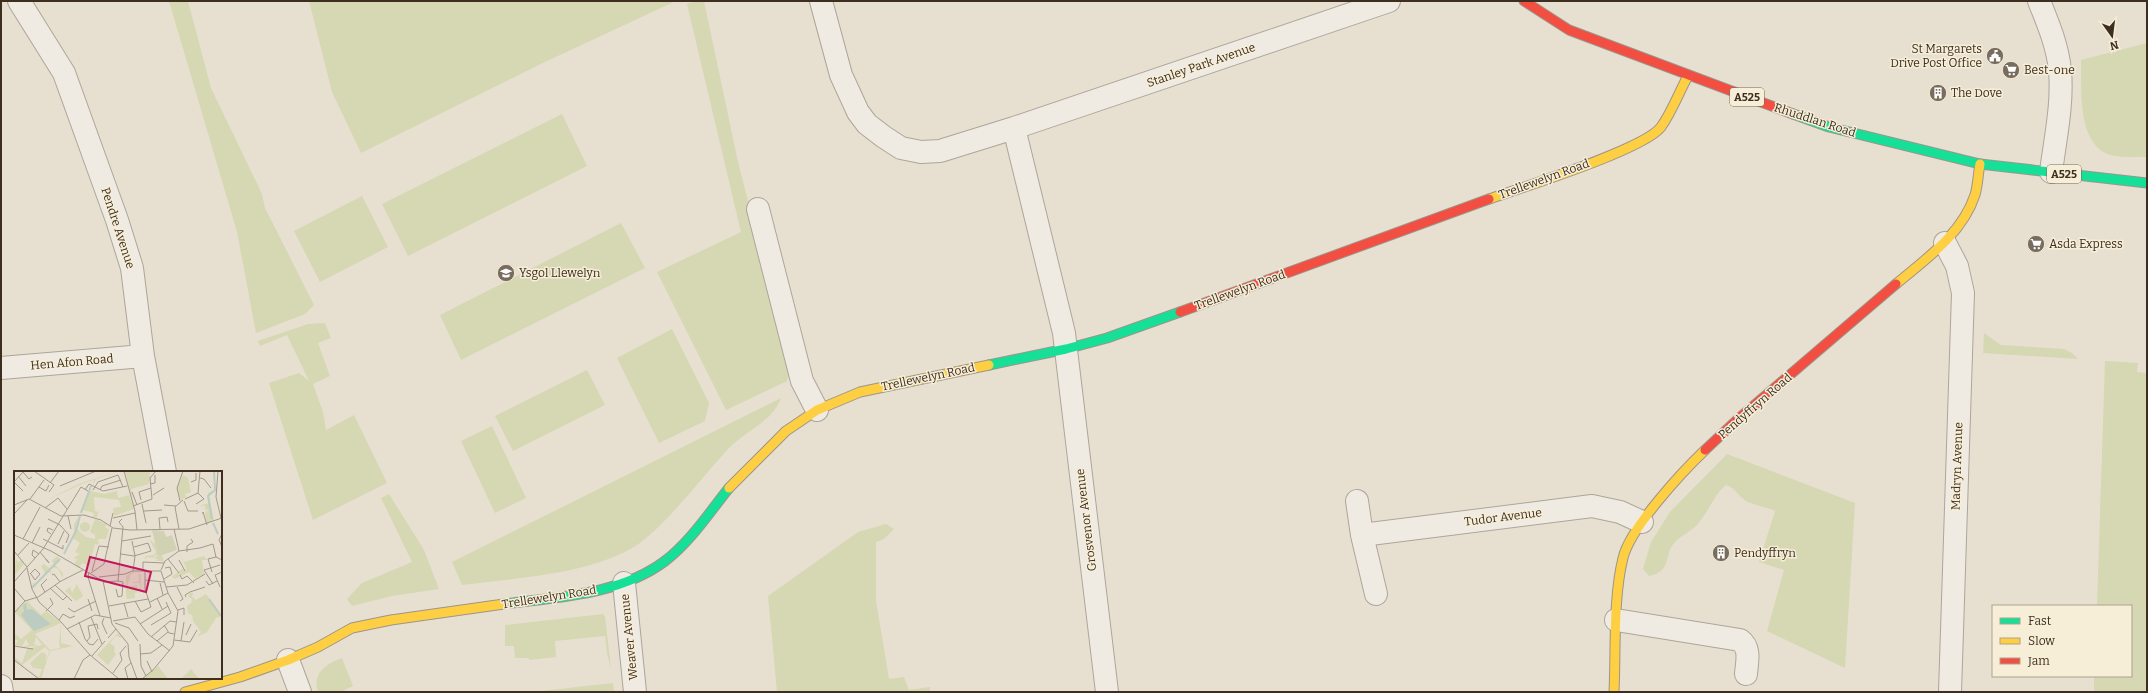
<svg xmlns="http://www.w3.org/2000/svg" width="2148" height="693" font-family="Bitter,serif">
<rect width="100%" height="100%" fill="#e7e0d1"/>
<path fill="#d6d7b3" d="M 169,1 L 188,1 L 211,88 L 262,194 L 265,208 L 314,305 L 305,314 L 256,333 L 237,232 Z
M 309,1 L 676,1 L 545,62 L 361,153 L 332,92 Z
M 695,1 L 704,1 L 738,162 L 791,368 L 787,381 L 726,410 L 657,272 L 741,232 L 687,4 Z
M 2147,43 L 2147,157 C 2135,157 2121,158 2110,155 C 2076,144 2082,88 2081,60 Z
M 562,114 L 587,166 L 408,256 L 382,204 Z
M 362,196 L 388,247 L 320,282 L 294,231 Z
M 621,223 L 645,268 L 461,360 L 440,315 Z
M 325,323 L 331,338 L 318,343 L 330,376 L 313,384 L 323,412 L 326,430 L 354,415 L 387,483 L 313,520 L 269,383 L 299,373 L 309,381 L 287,335 L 260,346 L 258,341 L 308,324 Z
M 672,329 L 709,403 L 705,421 L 659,443 L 617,358 Z
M 1984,333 L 2001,345 L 2064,349 L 2072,353 L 2078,359 L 1983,353 Z
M 2105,361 L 2138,363 L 2137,372 L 2147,373 L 2147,692 L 2094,692 L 2094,676 L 2131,676 L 2131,606 L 2097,606 Z
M 587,370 L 605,405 L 513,451 L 495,416 Z
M 781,398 C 773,421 746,431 729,448 C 701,478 677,512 645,539 C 603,574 515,578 462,585 L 452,562 Z
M 492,426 L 526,498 L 495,513 L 461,441 Z
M 1727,454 L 1855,503 L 1845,668 L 1767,631 L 1784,570 L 1759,562 L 1775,511 C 1767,507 1757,506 1748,502 C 1739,498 1736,488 1726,485 C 1716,492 1707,514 1697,525 C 1691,531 1682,535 1675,542 C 1663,555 1673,571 1649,576 L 1643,569 L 1651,542 L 1670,512 Z
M 389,494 L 424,550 L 439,589 L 392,596 L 352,606 L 347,599 L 362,583 L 412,562 L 381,498 Z
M 886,524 L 894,529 L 884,539 L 876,542 L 876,601 L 889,679 L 904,677 L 909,690 L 930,687 L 930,692 L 777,692 L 768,596 L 858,532 Z
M 603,614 L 605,616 L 611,669 L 607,653 L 605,636 L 555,641 L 556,657 L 530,660 L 528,658 L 515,658 L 514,646 L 505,646 L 505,625 Z
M 342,658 L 353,686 L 341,692 L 318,692 C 312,673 326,664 342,658 Z
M 613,683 L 614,692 L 532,692 Z"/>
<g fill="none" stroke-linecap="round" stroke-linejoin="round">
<defs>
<path id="street" d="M 19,1 L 64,73 L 117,220 L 132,268 L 143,356 L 165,472
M 821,1 L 841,75 L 858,112 L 867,124 L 884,137 L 901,148 L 921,152 L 940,151 L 1014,128 L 1389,1
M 2039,1 C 2048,23 2058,47 2060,71 C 2063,104 2055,140 2051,172
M 1014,128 L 1064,333 L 1107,692
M 758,209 L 802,381 L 817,410
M 1945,243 L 1957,266 L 1963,293 L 1950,692
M 1,368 L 143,356
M 1357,501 L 1362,535 L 1376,594
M 1362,535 L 1592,506 L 1620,512 L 1642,522
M 624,583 L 635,692
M 1616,620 L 1740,640 C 1751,648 1747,662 1746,674
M 288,660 L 300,692
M 1,686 L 2,692"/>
<path id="fast" d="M 1793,114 L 1829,127 L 1980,164 L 2147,183
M 989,365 L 1066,349 L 1107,338 L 1180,312
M 504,604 C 557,597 620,595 665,561 C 690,542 709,513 729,488"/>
<path id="slow" d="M 1489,199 C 1521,188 1645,149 1661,127 C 1672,112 1679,92 1688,76
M 1896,284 C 1926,259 1962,234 1975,195 C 1978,185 1978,174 1980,164
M 729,488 L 786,431 L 817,410 L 860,392 L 989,365
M 185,692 L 240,677 L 288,660 L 318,647 L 352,628 L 391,620 L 504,604
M 1614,692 C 1616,650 1613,598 1623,558 C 1630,528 1682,472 1705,450"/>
<path id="jam" d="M 1524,1 L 1569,30 L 1793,114
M 1180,312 L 1489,199
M 1705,450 L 1737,420 L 1896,284"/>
</defs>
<use href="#street" stroke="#ada599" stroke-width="24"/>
<use href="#fast" stroke="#9c958a" stroke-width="11"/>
<use href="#slow" stroke="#9c958a" stroke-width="11"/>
<use href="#jam" stroke="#9c958a" stroke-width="11"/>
<use href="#street" stroke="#efebe3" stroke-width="22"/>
<use href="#fast" stroke="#16e098" stroke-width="9"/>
<use href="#slow" stroke="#ffcf43" stroke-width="9"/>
<use href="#jam" stroke="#f24e42" stroke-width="9"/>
</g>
<defs>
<symbol id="civic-disc" viewBox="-11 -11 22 22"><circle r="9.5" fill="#786c5e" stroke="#f7eed8"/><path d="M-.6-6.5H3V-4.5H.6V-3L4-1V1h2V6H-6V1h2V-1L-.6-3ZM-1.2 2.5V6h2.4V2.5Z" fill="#fff"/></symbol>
<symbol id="supermarket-disc" viewBox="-11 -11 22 22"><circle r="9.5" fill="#786c5e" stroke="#f7eed8"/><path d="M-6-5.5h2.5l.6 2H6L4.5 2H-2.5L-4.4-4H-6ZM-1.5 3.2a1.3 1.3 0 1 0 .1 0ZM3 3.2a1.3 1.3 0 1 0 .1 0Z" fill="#fff"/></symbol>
<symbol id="building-disc" viewBox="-11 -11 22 22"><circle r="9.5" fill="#786c5e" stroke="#f7eed8"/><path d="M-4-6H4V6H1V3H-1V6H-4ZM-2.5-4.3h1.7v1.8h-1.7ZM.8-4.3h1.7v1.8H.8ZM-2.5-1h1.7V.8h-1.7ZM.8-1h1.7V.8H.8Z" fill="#fff"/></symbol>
<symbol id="school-disc" viewBox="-11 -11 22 22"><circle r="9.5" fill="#786c5e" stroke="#f7eed8"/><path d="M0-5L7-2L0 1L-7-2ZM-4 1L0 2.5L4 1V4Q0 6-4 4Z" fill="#fff"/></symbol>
</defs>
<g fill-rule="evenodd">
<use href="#civic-disc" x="1985" y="46" width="20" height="20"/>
<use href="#supermarket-disc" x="2001" y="60" width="20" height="20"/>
<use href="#building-disc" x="1928" y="83" width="20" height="20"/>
<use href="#supermarket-disc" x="2026" y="234" width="20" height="20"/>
<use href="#school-disc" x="496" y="263" width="20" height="20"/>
<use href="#building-disc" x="1711" y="543" width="20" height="20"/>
</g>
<g text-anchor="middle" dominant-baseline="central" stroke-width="3" stroke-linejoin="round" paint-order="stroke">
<g fill="#f7eed8" stroke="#756857" stroke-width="1">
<rect x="1730" y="88" width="34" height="18" rx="3"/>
<rect x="2047" y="165" width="34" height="18" rx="3"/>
</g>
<g font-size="11" font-weight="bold" fill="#3d2e20">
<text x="1747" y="97">A525</text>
<text x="2064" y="174">A525</text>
</g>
<g font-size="12" fill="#3d2e20" stroke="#f7eed8" text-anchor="start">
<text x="1982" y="49" text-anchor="end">St Margarets<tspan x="1982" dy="14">Drive Post Office</tspan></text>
<text x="2024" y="70">Best-one</text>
<text x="1951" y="93">The Dove</text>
<text x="2049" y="244">Asda Express</text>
<text x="519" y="273">Ysgol Llewelyn</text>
<text x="1734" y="553">Pendyffryn</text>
</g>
<g font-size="12" fill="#3d2e20" stroke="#f7eed8">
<text transform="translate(1201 65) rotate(-19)">Stanley Park Avenue</text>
<text transform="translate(1815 120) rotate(18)">Rhuddlan Road</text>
<text transform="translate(1544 179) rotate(-20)">Trellewelyn Road</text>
<text transform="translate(118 228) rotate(72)">Pendre Avenue</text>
<text transform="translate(1240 290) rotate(-20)">Trellewelyn Road</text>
<text transform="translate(72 362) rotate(-5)">Hen Afon Road</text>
<text transform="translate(928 377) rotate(-12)">Trellewelyn Road</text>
<text transform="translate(1755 406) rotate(-41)">Pendyffryn Road</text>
<text transform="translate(1957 466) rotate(-88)">Madryn Avenue</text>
<text transform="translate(1503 517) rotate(-7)">Tudor Avenue</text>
<text transform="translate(1086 520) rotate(-97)">Grosvenor Avenue</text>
<text transform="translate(549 597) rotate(-9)">Trellewelyn Road</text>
<text transform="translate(629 637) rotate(-96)">Weaver Avenue</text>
</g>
</g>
<g transform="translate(14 471)">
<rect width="208" height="208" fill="#e7e0d1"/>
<path d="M 106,0 L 110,0 L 110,2 L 107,0 L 82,8 L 79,14 L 80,9 L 70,12 L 24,33 L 67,12 ZM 111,0 L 135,0 L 136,4 L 135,13 L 117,18 L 120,34 ZM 200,0 L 201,20 L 195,24 L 200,50 L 193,53 L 191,42 L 194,39 L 192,38 L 191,41 L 191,35 L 185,35 L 195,32 L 194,22 L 200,19 ZM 169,4 L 174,7 L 177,21 L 171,23 L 172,26 L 167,29 L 163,17 ZM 77,15 L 76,20 L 90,23 L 103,20 L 104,27 L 115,24 L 120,38 L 100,45 L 99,37 L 107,36 L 105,29 L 80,26 L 81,40 L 84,41 L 86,37 L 83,46 L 79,46 L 80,42 L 69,39 L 65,43 ZM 66,44 L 63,58 L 72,66 L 81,68 L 81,64 L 76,61 L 81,48 L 93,53 L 91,56 L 95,59 L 92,68 L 84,68 L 85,74 L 81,73 L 75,95 L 68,92 L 65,97 L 60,94 L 63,88 L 59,87 L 66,83 L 61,81 L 66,72 L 59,67 L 53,78 L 60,65 L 60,53 ZM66 56a5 5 0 1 1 10 0a5 5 0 1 1-10 0ZM 136,61 L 139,61 L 150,90 L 142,90 L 144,88 L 141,88 L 143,84 L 140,85 L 141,90 L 140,87 L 133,86 L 131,89 L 131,85 L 140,84 L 142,81 L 135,68 L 141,73 L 139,62 ZM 165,81 L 170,91 L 190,85 L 193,89 L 188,89 L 190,103 L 181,108 L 175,101 L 161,108 L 158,106 L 168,98 L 173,99 ZM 43,85 L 46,88 L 41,94 L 49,102 L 49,107 L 44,98 L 39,96 L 36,99 L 38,103 L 38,101 L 40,99 L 38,103 L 35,101 L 18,117 L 19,112 L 23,112 L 31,102 L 27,95 L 30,93 L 35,97 L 37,96 L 40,93 L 38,90 ZM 2,88 L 4,91 L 7,89 L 10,93 L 0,105 ZM 118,100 L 123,101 L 117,103 L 113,116 L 123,114 L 123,121 L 127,121 L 126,112 L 117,112 L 125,110 L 124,101 L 126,101 L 124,102 L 127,104 L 127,121 L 121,122 L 121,127 L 113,128 L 112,123 L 112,105 ZM 63,113 L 69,125 L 62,130 L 51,120 L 56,116 L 58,122 ZM 176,122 L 179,122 L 178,126 L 182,129 L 192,123 L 208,145 L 202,147 L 193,161 L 183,166 L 187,161 L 179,150 L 178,144 L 174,142 L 173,135 L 178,131 L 177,129 L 180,130 L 174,125 ZM 13,130 L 27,144 L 32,140 L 47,152 L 21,163 L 36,179 L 46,177 L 45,172 L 47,154 L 47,172 L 59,175 L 36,180 L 27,208 L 0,189 L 0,186 L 8,192 L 13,178 L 28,174 L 22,166 L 20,173 L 24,175 L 9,176 L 15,174 L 12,168 L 8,175 L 1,174 L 4,169 L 0,169 L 0,162 L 7,168 L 18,159 L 1,141 ZM 31,176 L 35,180 L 32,191 L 32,183 L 28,181 L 16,192 L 19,197 L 28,198 L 25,206 L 8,194 ZM 104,162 L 108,167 L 102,165 L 96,172 L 101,176 L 100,181 L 102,183 L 94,194 L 83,184 ZM 144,195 L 154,208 L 129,208 ZM 177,198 L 185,208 L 168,208 L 168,207 Z" fill="#d6d7b3" fill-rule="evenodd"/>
<path d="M 138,59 L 150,60 L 152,66 L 158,64 L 163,79 L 145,85 Z" fill="#d1d1b3"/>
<path d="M 12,132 L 13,139 L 18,138 L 37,153 L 20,160 L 7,144 L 10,140 L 9,134 Z" fill="#bcccc2"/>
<path fill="none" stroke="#bcccc2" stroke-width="2" d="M 67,42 L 77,15M 198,48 L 194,25 L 201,19 L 200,0M 199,52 L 204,63M 50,83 L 62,60 L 66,45M 18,117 L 46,88M 195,128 L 207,145"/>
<path fill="none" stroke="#a3998a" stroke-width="1" d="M 20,0 L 40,14 L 35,21M 110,0 L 121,40 L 123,59M 204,0 L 202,26 L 207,47M 9,1 L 15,8 L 18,6M 4,5 L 12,15M 186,7 L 190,8 L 197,17M 0,11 L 9,20M 0,11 L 10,0M 177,11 L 182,9 L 182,2M 36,12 L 45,0M 136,13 L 141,12 L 141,4M 46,15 L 82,0M 25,16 L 32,20 L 35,14M 71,19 L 75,13 L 89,20 L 113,15M 79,19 L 84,11 L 104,4 L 109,16M 86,19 L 88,15 L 107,9M 118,21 L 123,34M 139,24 L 150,17M 16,28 L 30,9M 171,28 L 184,22 L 186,0M 127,29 L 125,21 L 137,17M 166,30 L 163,17 L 169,0M 170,30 L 174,40 L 184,40M 128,33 L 132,52M 182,33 L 190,28 L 184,22M 0,34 L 15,28 L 47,45 L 70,44 L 87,49 L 99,57 L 116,59 L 175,58 L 208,47M 150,34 L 162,35M 119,35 L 138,28 L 136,7 L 142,0M 31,37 L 44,27 L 53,38M 130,40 L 148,39M 0,43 L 13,29M 189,43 L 189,41 L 193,54M 54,45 L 57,58M 99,47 L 121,42M 34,48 L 46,54 L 55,64 L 52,72M 96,55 L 99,42M 146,58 L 145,47 L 153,46 L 154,51M 165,58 L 161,36 L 169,29M 37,63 L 33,60 L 34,57 L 39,59M 208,63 L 205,69 L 208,76M 0,64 L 37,80 L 89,110 L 98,153 L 114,173 L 115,186 L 123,208M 9,68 L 26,36M 29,68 L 49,78 L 49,74M 108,70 L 137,65M 118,70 L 121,85 L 119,100M 18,72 L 26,56M 44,73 L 50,60M 186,77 L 199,73 L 202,86 L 208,89M 0,80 L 13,96M 165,80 L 186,77M 26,81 L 35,92 L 32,88M 173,81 L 173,75 L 179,71 L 177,68M 107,83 L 120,85 L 137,80 L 134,72 L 120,76M 4,84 L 15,72M 21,87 L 18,84 L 19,79 L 25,83M 154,88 L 165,102M 165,89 L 171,100M 13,97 L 18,118 L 25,131 L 47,151 L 76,184 L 105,208M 147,99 L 151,90 L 165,80 L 160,58M 78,100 L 85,75 L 95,76M 129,100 L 129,91 L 150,92M 75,101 L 74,106 L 86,145M 198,101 L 194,88 L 202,86M 77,102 L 90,93 L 98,57M 16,103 L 21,98 L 26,103 L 21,109 L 17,103M 38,104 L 40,103 L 46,111M 166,104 L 168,108 L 173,105 L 180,112M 85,106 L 111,103 L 118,100 L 147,100M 150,108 L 158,103 L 156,96 L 151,97M 131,109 L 150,111M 104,110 L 109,56 L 105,51 L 108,48M 192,110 L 195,114 L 203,110M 0,111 L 29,78 L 67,16 L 74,20M 90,111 L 104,110M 146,112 L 149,124M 199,113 L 190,99 L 206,94M 41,114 L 58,130M 152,116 L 173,114 L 191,103M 163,116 L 169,128 L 166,130M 206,116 L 201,104 L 208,101M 0,117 L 11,130M 36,117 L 49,129 L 53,125M 102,118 L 104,126 L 108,125 L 109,111 L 104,110M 31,121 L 27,114 L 33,108M 172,126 L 171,124 L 176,121 L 191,116M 143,127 L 148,138M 74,128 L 78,140M 121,130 L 127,141 L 137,136 L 131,118 L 131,100M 136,131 L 154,122M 110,132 L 114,146M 95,135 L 134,128M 54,137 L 60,141 L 82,130M 164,139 L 170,137 L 170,144M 32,140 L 39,133 L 36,127M 0,142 L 11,130 L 24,126 L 47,110 L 69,99M 77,146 L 88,173M 90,147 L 88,152 L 93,163M 45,149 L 49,143 L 56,147 L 61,145M 99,150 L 121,146 L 134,163 L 156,180M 65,151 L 71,168 L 75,173 L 79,174 L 84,168M 101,152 L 115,157 L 124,170M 126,153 L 154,135M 137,154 L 157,142 L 152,131M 150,154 L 155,162 L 160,163M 53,158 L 81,144 L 97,147M 172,164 L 177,153M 137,166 L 156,150 L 162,151M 94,167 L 102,158M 160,169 L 176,171 L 183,159M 73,170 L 76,166 L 74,155 L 83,153 L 84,158M 143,170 L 154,161M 167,170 L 170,151M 126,173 L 127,195 L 132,205M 0,175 L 19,178M 126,183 L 137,182 L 148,174M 78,185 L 91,170M 0,189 L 25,208M 133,190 L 138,201M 99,202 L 108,189 L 106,182 L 112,175M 60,208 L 69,189 L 76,184M 114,208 L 111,197 L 117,192M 128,208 L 139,199 L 159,175 L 164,140 L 154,122 L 147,100"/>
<path fill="#c2185b" fill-opacity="0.15" stroke="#c2185b" stroke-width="2" d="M 76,86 L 137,101 L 132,121 L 71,105 Z"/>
<rect width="208" height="208" fill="none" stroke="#3d2e20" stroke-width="2"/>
</g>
<rect width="2148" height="693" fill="none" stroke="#3d2e20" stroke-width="4"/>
<rect x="1992" y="605" width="140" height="72" fill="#f7eed8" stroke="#ada18e"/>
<rect x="2000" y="618" width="20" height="6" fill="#16e098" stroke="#ada18e"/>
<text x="2028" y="625" font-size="12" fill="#3d2e20">Fast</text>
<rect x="2000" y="638" width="20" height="6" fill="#ffcf43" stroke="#ada18e"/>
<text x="2028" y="645" font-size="12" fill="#3d2e20">Slow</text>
<rect x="2000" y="658" width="20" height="6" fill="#f24e42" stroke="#ada18e"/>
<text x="2028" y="665" font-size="12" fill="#3d2e20">Jam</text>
<g transform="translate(2112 36) rotate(166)" stroke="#f7eed8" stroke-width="3" paint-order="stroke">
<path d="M0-3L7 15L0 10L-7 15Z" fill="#3d2e20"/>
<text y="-6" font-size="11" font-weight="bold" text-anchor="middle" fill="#3d2e20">N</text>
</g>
</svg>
